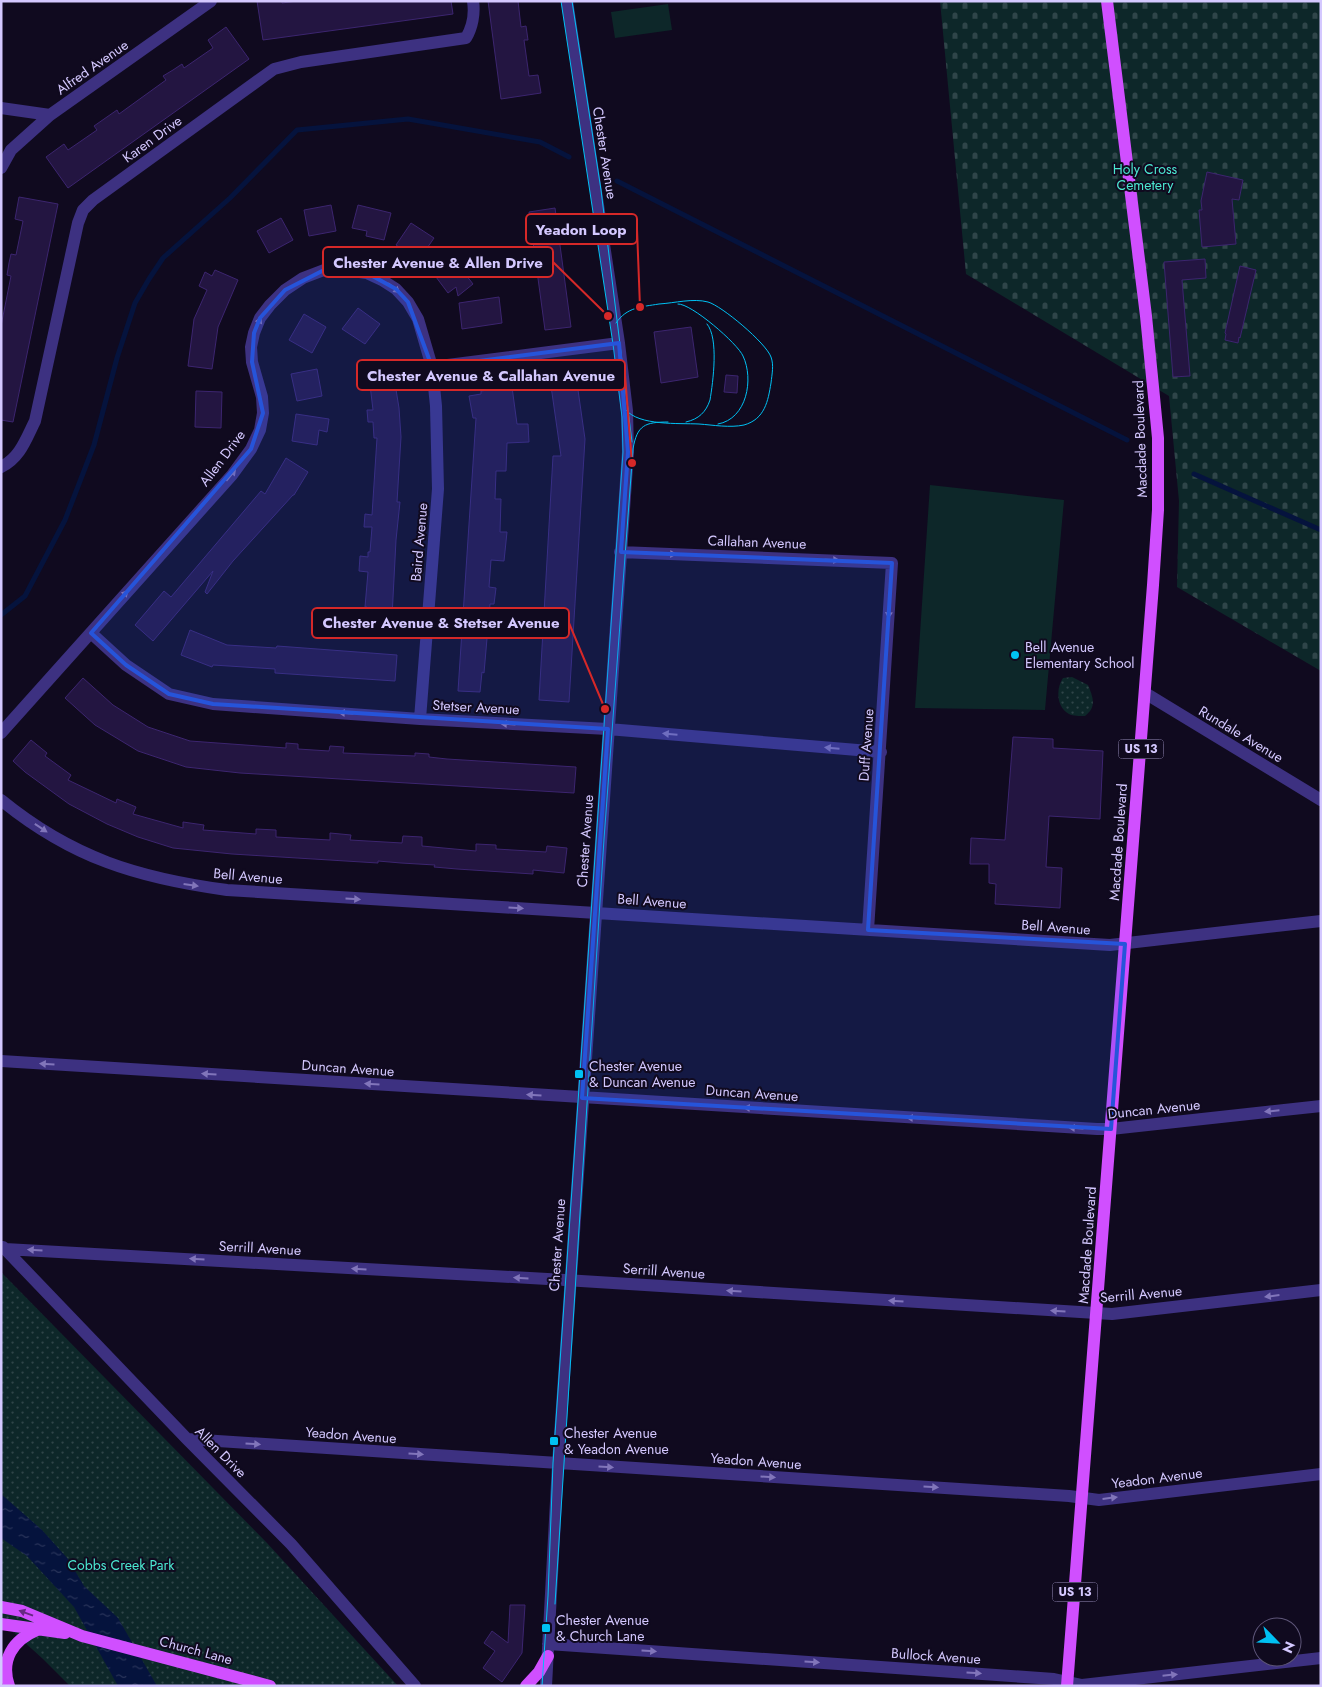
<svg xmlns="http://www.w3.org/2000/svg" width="1322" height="1687" font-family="Jost,sans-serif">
<defs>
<pattern id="cemetery-stones" width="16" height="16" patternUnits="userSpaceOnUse" patternTransform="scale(1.25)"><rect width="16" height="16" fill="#0d2729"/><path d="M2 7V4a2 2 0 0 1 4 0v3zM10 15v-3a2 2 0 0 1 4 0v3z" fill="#2f4549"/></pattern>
<pattern id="park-dots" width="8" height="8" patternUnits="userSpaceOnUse" patternTransform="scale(1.25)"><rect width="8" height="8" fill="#0d2729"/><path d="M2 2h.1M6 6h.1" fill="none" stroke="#2f4549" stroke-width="1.8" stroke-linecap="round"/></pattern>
<pattern id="water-ripples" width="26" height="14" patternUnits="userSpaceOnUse" patternTransform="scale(1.25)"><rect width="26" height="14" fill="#05133d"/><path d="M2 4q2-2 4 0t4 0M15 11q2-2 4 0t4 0" fill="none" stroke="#29345a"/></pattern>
</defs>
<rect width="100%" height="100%" fill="#100a1f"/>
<path fill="#0d2729" d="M 668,4 L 672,30 L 615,38 L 611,12 Z
M 930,485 L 1064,500 L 1045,710 L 915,708 Z"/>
<path fill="url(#cemetery-stones)" d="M 940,1 L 1321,1 L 1321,671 L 1177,587 L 1179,501 L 1169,396 L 966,274 Z"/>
<path fill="url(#park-dots)" d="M 1072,677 L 1088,685 C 1093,697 1097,707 1085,716 C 1080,716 1073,716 1069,714 C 1056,707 1056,688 1063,678 Z
M 1,1272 L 267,1543 L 398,1686 L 70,1686 L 43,1659 L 1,1621 Z"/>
<path fill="url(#water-ripples)" d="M 1,1494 L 42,1530 L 68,1559 L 84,1586 L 118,1618 L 157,1686 L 118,1686 L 74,1607 L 27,1556 L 1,1538 Z"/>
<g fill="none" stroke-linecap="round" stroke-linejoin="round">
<path stroke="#05133d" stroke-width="5" d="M 617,181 L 1127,440
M 1194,474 L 1321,530
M 1,615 L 25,596 L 65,520 L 94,445 L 117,358 L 135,303 L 149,279 L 163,258 L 230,198 L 297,130 L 408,119 L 540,142 L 569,157"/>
</g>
<path fill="#231541" stroke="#3c256f" d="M 257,1 L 282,1 L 282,3 L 297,1 L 451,1 L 453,14 L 263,40 Z
M 488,1 L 518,1 L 521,27 L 526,26 L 528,40 L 524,40 L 529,76 L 538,75 L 541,93 L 501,99 Z
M 226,27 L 249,59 L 68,188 L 46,157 L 64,144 L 68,150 L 97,130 L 94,126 L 117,110 L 119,114 L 166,80 L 163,76 L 173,70 L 182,64 L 184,68 L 213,48 L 208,40 Z
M 1207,172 L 1243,180 L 1239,200 L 1232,199 L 1236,244 L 1202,247 L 1199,210 L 1202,210 L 1201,201 Z
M 19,197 L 58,204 L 13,422 L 1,420 L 1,326 L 11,276 L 7,275 L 9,263 L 11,254 L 16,255 L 23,221 L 15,219 Z
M 331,205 L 336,231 L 309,236 L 304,210 Z
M 358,205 L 391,213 L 384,240 L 366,236 L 367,231 L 352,228 Z
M 555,208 L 571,327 L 545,330 L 529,212 Z
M 281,218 L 293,240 L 269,253 L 257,231 Z
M 411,223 L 434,238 L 419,260 L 396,245 Z
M 450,254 L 473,284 L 458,296 L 456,287 L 448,293 L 430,269 Z
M 1205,259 L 1206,278 L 1182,280 L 1190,376 L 1173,377 L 1164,262 Z
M 1240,266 L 1256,270 L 1240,338 L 1239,337 L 1238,343 L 1225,340 L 1226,334 L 1225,333 Z
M 215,270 L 238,280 L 218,327 L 212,369 L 188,366 L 194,319 L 207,290 L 199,286 L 205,272 L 212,276 Z
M 499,297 L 502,323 L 462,329 L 459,303 Z
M 358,308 L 380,324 L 365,344 L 342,329 Z
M 304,314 L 326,327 L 312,353 L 289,340 Z
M 691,327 L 698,377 L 661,383 L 654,332 Z
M 392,365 L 399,408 L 401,437 L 397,502 L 400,502 L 396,540 L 392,617 L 366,616 L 367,607 L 365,607 L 368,572 L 359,571 L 360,556 L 368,557 L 368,552 L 370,552 L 372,527 L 364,527 L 365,514 L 372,515 L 377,438 L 374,438 L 373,422 L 368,422 L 367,410 L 373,410 L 368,368 Z
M 317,369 L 322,396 L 297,401 L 291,374 Z
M 575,369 L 585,439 L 569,702 L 539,700 L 553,456 L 561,456 L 549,372 Z
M 726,375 L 738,376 L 737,393 L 724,392 Z
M 512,387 L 517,424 L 528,424 L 529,442 L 507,443 L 506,471 L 496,471 L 495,499 L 501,499 L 500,532 L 507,532 L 504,561 L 491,560 L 489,587 L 496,588 L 494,604 L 490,604 L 484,673 L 482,672 L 480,692 L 458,691 L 476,418 L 473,418 L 469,396 L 481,394 L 481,391 Z
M 196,391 L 222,392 L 221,428 L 195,427 Z
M 296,414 L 329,419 L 327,432 L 319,430 L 317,445 L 292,441 Z
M 286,458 L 308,472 L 294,495 L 293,495 L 233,561 L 207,594 L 205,592 L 213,571 L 153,641 L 135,625 L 164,591 L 171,597 L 261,491 L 265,494 Z
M 190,630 L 227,645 L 276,648 L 277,646 L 304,648 L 397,655 L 395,681 L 275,673 L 275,669 L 213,665 L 212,667 L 181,655 Z
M 83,678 L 113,705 L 148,727 L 190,741 L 286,748 L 286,743 L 298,744 L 298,749 L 329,751 L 330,746 L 344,747 L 343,753 L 415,756 L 415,753 L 429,754 L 429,757 L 447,759 L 576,767 L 574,793 L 240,773 L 186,767 L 138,751 L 95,725 L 65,698 Z
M 1013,737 L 1053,739 L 1053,748 L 1103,751 L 1100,819 L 1049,816 L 1046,867 L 1062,868 L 1060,908 L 995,904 L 996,884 L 989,883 L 989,864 L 970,864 L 971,838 L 1005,840 Z
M 31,740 L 47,753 L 45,756 L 71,775 L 68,780 L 116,803 L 117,799 L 136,807 L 133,814 L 183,828 L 183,822 L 204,825 L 203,830 L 256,834 L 256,829 L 276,830 L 276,837 L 330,840 L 330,833 L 351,835 L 350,840 L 402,843 L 403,836 L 422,837 L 422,846 L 476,851 L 476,844 L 496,845 L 496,849 L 546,852 L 547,846 L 567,848 L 564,873 L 533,870 L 533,874 L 457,869 L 434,867 L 435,865 L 401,863 L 378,861 L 378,863 L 232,854 L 173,848 L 138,837 L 107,824 L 69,804 L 25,772 L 13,761 Z
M 510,1605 L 525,1605 L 522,1653 L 502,1682 L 483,1668 L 495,1651 L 484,1643 L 492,1631 L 508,1643 Z"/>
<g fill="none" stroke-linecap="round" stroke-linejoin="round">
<path stroke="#3d3181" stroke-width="12" d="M 1,108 L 50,115
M 1,168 L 11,150 L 50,115 L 211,1
M 432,367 L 619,343
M 1,467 C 20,458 26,439 35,421 L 78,223 L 83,210 L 93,200 L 274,69 L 301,62 L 466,38 C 472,28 475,14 473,1
M 620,552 L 892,563 L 868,930
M 91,633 L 126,665 L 169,694 L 213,704 L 420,719 L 608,729 L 881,752
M 1145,693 L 1321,800
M 1,733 L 232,475 L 251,449 L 260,430 L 263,413 L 262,397 L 252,362 L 251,347 L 254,333 L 260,318 L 270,305 L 285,290 L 303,278 L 324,270 L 345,270 L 367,273 L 382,280 L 396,289 L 408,302 L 418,319 L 432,367 L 436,406 L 438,489 L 420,719
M 1,800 C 72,858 138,878 227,890 L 1110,945 L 1321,921
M 1,1061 L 1097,1129 L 1111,1129 L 1321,1106
M 3,1247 L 187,1439 L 291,1544 L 415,1686
M 5,1249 L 565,1280 L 1112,1314 L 1321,1290
M 187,1439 L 1069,1496 L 1099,1500 L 1321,1474
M 548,1644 L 1054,1679 L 1082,1685 L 1321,1658
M 546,1686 L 558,1464 L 628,452 L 627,411 L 619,343 L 567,1"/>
<path stroke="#d04fff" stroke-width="12" d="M 1,1607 L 22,1611 L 82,1636 L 270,1686
M 1,1624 L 65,1633
M 9,1686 C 0,1660 13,1640 37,1630
M 526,1686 L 539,1672 L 548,1656
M 1067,1686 L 1153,585 L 1158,510 L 1158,438 L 1154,397 L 1146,316 L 1107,1"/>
<path stroke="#00c1f3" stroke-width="1" d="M 572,1 L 601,190 L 632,442
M 678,304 C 691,303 738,344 743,356 C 754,379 747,419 718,424
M 616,323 C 627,307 641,307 659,304 C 675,303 693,298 708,302 C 722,306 766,343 771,357 C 774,365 772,374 771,383 C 768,401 765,419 744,425 C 730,428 713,425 699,424 C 679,423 639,426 626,410
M 686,422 C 699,419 706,412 710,400 C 713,382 719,338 707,324
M 555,1604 L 604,839 L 633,449 C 637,425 645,422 668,422
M 542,1686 L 548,1596 L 553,1463 L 623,452 L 622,417 L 613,344 L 561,1"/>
</g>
<defs><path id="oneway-solid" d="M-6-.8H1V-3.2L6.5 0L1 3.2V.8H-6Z" transform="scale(1.25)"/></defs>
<g fill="#8175ba">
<use href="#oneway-solid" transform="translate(394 288) rotate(39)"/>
<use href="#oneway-solid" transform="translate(258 324) rotate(-66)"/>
<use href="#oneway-solid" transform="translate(231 475) rotate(-51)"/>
<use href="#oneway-solid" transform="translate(669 554) rotate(2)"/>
<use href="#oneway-solid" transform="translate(832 560) rotate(2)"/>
<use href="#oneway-solid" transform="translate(123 596) rotate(-48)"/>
<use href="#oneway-solid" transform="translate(889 611) rotate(94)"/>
<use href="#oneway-solid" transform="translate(346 713) rotate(-176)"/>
<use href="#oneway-solid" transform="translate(508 724) rotate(-177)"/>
<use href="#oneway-solid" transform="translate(670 734) rotate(-175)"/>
<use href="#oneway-solid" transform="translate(832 748) rotate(-175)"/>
<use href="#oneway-solid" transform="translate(41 828) rotate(34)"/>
<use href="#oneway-solid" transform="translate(191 885) rotate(8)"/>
<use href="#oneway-solid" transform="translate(353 899) rotate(3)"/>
<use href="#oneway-solid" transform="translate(516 908) rotate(3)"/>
<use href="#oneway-solid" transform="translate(47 1064) rotate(-176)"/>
<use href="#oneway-solid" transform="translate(209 1074) rotate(-176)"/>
<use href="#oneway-solid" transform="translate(372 1084) rotate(-176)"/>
<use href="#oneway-solid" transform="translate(534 1095) rotate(-176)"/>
<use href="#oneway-solid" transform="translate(751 1108) rotate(-176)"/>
<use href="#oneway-solid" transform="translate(1272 1111) rotate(174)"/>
<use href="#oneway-solid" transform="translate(914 1118) rotate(-176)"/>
<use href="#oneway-solid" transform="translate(1076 1128) rotate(-176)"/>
<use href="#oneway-solid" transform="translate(35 1250) rotate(-177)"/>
<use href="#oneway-solid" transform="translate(197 1259) rotate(-177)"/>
<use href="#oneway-solid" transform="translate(359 1269) rotate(-177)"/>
<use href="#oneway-solid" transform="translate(521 1278) rotate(-177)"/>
<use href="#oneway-solid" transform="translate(734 1291) rotate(-176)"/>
<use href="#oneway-solid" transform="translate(1272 1296) rotate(173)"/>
<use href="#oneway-solid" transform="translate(896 1301) rotate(-176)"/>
<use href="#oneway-solid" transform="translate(1058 1311) rotate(-176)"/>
<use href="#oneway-solid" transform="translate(253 1444) rotate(4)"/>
<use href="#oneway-solid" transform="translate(416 1454) rotate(4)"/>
<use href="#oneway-solid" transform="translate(606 1467) rotate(4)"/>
<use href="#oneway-solid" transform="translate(768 1477) rotate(4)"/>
<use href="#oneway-solid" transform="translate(931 1487) rotate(4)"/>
<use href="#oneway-solid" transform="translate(1110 1498) rotate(-7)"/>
<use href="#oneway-solid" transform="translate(649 1651) rotate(4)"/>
<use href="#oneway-solid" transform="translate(812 1662) rotate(4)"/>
<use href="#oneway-solid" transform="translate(974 1673) rotate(4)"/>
<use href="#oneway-solid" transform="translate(1170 1675) rotate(-6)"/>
</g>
<use fill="#662984" href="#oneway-solid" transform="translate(26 1613) rotate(-160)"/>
<path fill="#2654da" fill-opacity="0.2" stroke="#2654da" stroke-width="4" stroke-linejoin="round" d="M 324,270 L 367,273 L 396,289 L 408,302 L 432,367 L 619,343 L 628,452 L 621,552 L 892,563 L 868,930 L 1125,944 L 1111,1129 L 582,1098 L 608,729 L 213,704 L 169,694 L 126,665 L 91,633 L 251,449 L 263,413 L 252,362 L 254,333 L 260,318 L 285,290 Z"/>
<g fill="#00c1f3" stroke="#100a1f" stroke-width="2">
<circle cx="1015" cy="655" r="5"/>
<rect x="574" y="1069" width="10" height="10" rx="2.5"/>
<rect x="549" y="1436" width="10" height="10" rx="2.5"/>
<rect x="541" y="1623" width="10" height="10" rx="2.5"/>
</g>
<g text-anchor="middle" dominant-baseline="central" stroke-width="4" stroke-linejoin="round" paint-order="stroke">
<g fill="#100a1f" stroke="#998fbc" stroke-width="1">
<rect x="1118.5" y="739.5" width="45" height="19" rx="4"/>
<rect x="1052.5" y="1582.5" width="45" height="19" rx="4"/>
</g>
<g font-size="12" font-weight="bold" fill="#d4c8ff">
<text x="1141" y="749">US 13</text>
<text x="1075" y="1592">US 13</text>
</g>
<g font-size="14" fill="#d4c8ff" stroke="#100a1f">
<text transform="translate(92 67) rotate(-35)">Alfred Avenue</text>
<text transform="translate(152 139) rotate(-36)">Karen Drive</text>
<text transform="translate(605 153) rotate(81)">Chester Avenue</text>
<text transform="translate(1140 439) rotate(-92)">Macdade Boulevard</text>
<text transform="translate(222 458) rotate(-53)">Allen Drive</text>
<text transform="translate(419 542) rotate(-85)">Baird Avenue</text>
<text transform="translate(757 542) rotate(2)">Callahan Avenue</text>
<text transform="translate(476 707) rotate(3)">Stetser Avenue</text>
<text transform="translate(1241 734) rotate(31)">Rundale Avenue</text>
<text transform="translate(866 745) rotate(-86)">Duff Avenue</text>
<text transform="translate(585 841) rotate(-86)">Chester Avenue</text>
<text transform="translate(1118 842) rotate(-86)">Macdade Boulevard</text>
<text transform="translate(248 876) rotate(5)">Bell Avenue</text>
<text transform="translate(652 901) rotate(4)">Bell Avenue</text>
<text transform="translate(1056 927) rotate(4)">Bell Avenue</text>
<text transform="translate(348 1068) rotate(4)">Duncan Avenue</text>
<text transform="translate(752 1093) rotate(4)">Duncan Avenue</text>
<text transform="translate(1154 1109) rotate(-6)">Duncan Avenue</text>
<text transform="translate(557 1245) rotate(-86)">Chester Avenue</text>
<text transform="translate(1087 1245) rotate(-86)">Macdade Boulevard</text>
<text transform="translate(260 1248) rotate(3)">Serrill Avenue</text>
<text transform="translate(664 1271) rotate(4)">Serrill Avenue</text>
<text transform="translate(1141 1294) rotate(-5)">Serrill Avenue</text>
<text transform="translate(351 1435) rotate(4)">Yeadon Avenue</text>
<text transform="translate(221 1452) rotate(45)">Allen Drive</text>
<text transform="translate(756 1461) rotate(4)">Yeadon Avenue</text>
<text transform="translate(1157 1478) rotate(-7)">Yeadon Avenue</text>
<text transform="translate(196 1650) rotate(15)">Church Lane</text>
<text transform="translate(936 1656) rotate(4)">Bullock Avenue</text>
</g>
<g font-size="14" fill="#4be8d1" stroke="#100a1f">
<text x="1145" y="169">Holy Cross<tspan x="1145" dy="16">Cemetery</tspan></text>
<text x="121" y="1565">Cobbs Creek Park</text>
</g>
<g font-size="14" fill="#d4c8ff" stroke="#100a1f" text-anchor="start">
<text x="1025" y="647">Bell Avenue<tspan x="1025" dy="16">Elementary School</tspan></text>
<text x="589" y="1066">Chester Avenue<tspan x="589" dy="16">&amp; Duncan Avenue</tspan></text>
<text x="564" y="1433">Chester Avenue<tspan x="564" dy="16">&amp; Yeadon Avenue</tspan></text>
<text x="556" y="1620">Chester Avenue<tspan x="556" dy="16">&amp; Church Lane</tspan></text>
</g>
</g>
<path fill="none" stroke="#d62828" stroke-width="2" d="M640 307L637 229M608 316L553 262M632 463L625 375M605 709L569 623"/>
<g fill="#d62828" stroke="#100a1f" stroke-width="2">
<circle cx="640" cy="307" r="5"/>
<circle cx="608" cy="316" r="5"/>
<circle cx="632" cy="463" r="5"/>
<circle cx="605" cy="709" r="5"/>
</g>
<g fill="#100a1f" stroke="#d62828" stroke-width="2">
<rect x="526" y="214" width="111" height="30" rx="5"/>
<rect x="323" y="247" width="230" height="30" rx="5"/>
<rect x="357" y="360" width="268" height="30" rx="5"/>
<rect x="312" y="608" width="257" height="30" rx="5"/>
</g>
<g font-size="15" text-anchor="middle" font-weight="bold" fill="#d4c8ff">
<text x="581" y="235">Yeadon Loop</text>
<text x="438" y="268">Chester Avenue &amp; Allen Drive</text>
<text x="491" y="381">Chester Avenue &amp; Callahan Avenue</text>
<text x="441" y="628">Chester Avenue &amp; Stetser Avenue</text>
</g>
<rect width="1322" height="1687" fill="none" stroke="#d4c8ff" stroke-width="5"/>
<g transform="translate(1277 1642) rotate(114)"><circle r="24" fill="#100a1f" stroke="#5e5679"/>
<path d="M0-4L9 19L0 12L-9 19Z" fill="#00c1f3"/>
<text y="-8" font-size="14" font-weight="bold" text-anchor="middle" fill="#d4c8ff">N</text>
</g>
</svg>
